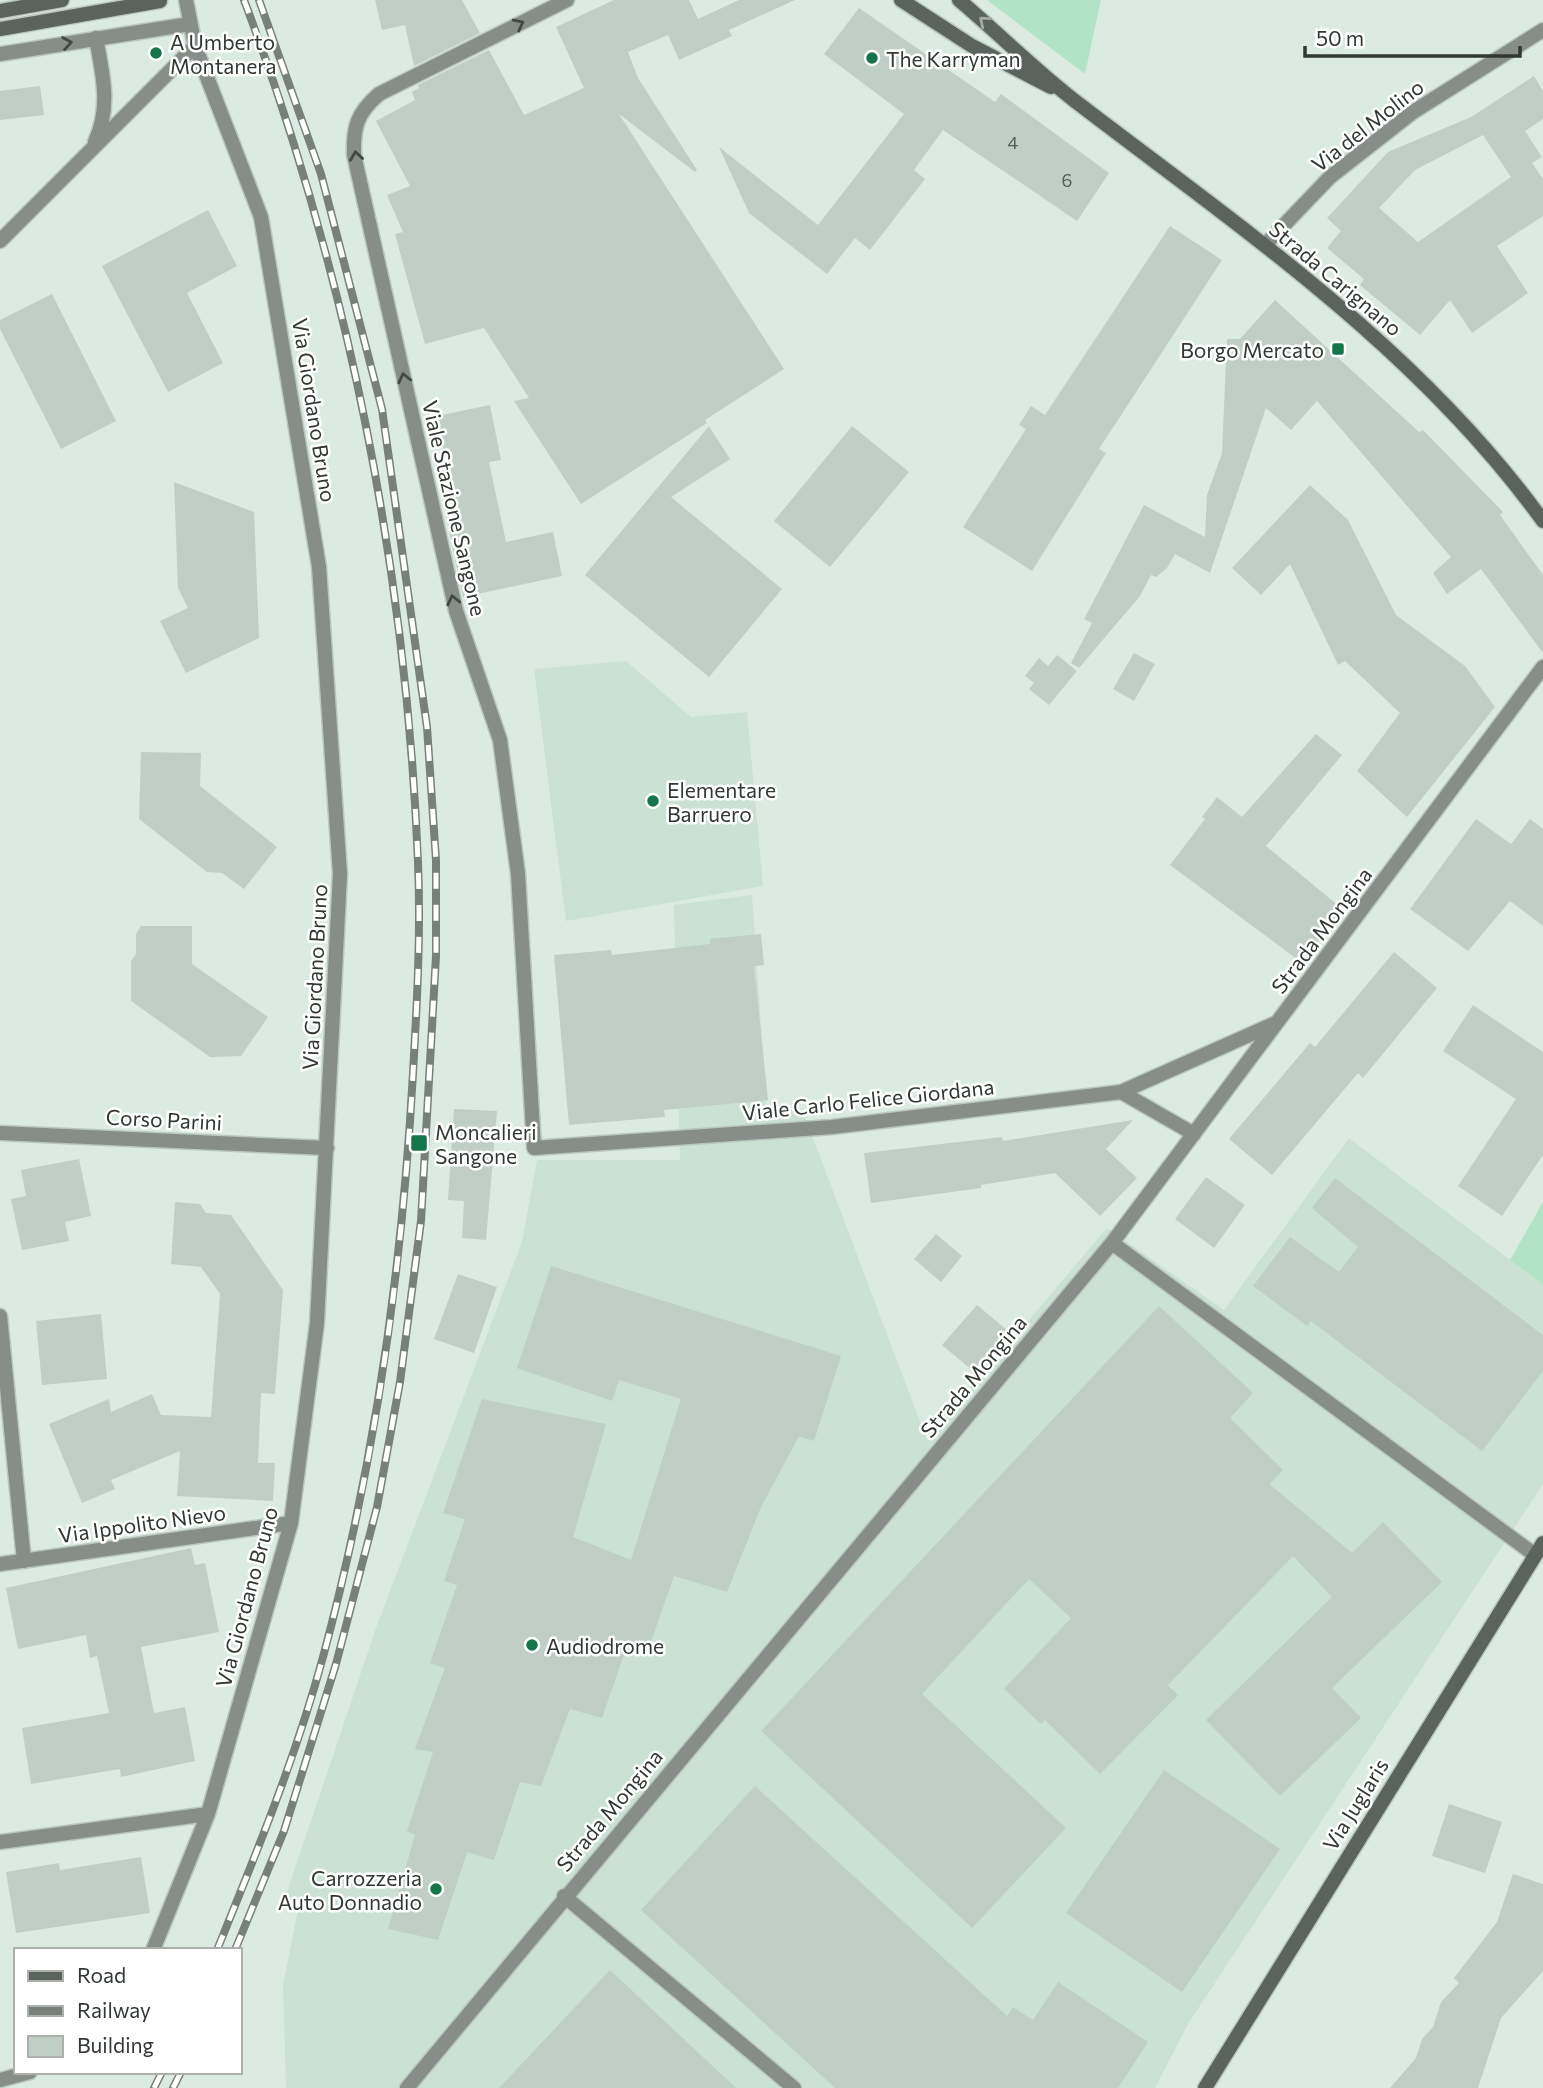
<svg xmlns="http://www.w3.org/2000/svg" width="1543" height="2088" font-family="Commissioner,sans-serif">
<rect width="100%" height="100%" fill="#dcebe1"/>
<path fill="#cae1d3" d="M 626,661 L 691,717 L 747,712 L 763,886 L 566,921 L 534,669 Z
M 752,895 L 767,1112 L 802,1109 L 927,1440 L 1107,1228 L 1224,1310 L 1349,1138 L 1543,1285 L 1543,1484 L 1188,2024 L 1155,2088 L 286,2088 L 283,1985 L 299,1905 L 285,1898 L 375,1631 L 522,1242 L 537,1160 L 680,1160 L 674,905 Z"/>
<path fill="#b3e3c6" d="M 987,0 L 1101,0 L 1085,74 Z
M 1543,1202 L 1543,1285 L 1510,1260 Z"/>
<path fill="#c0cec5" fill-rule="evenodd" d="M 375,0 L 462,0 L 480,33 L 414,66 L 405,25 L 382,30 Z
M 614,0 L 689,0 L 698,19 L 739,0 L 795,0 L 729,30 L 732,36 L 679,60 L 668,35 L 628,52 L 638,78 L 697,170 L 695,172 L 619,114 L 784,369 L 705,420 L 707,423 L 581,504 L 514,401 L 529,398 L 484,328 L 425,344 L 395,234 L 403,232 L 387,195 L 410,186 L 376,121 L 415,100 L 412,92 L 419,88 L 418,85 L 489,50 L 524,115 L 584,88 L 556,27 Z
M 859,8 L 995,102 L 1001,94 L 1109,173 L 1077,221 L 943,130 L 914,170 L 925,179 L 870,250 L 855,238 L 827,274 L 749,213 L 719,147 L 818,225 L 904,114 L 824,54 Z
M 1534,76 L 1543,91 L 1543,119 L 1525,131 L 1542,157 L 1532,163 L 1543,179 L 1543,216 L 1497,246 L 1528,293 L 1472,333 L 1450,300 L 1420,335 L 1360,285 L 1364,279 L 1327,248 L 1341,231 L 1327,218 L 1388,152 L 1471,117 ZM 1483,135 L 1511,177 L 1418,242 L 1379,208 L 1415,170 Z
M 40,86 L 44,115 L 0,120 L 0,91 Z
M 208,210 L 237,266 L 187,293 L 223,363 L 168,392 L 102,266 Z
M 1170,226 L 1222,260 L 1099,449 L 1106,453 L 1032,571 L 963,527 L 1026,429 L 1019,425 L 1031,406 L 1045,415 Z
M 52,294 L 116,421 L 61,449 L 0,329 L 0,320 Z
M 1275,300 L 1419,432 L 1423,430 L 1503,512 L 1500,515 L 1543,575 L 1543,653 L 1481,569 L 1447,594 L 1433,573 L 1451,557 L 1317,401 L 1291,430 L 1266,408 L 1210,573 L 1175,554 L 1167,568 L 1156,577 L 1151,575 L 1140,596 L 1079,668 L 1071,663 L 1092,623 L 1084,619 L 1144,505 L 1205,537 L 1207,495 L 1222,453 L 1227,339 L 1240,339 Z
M 490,405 L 501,460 L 489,462 L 506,542 L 553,532 L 562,576 L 463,597 L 445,512 L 455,509 L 437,416 Z
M 709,426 L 730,459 L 671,497 L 782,589 L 709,677 L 585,575 Z
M 852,426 L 909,472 L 830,567 L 774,521 Z
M 174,482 L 254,512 L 259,638 L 186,673 L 160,621 L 188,608 L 178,588 Z
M 1310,485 L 1348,520 L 1396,615 L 1465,666 L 1495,707 L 1407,817 L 1357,771 L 1400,713 L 1345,661 L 1338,665 L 1290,564 L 1261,595 L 1232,568 Z
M 1134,653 L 1155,664 L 1134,701 L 1113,689 Z
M 1057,655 L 1077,671 L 1049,705 L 1029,689 L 1034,683 L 1025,676 L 1039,658 L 1048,666 Z
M 1316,734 L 1342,755 L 1266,846 L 1345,911 L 1301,962 L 1170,865 L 1205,819 L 1202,817 L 1217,797 L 1242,817 Z
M 141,752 L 201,753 L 200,786 L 277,847 L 244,889 L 222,873 L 207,872 L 139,819 Z
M 1476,819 L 1511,844 L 1530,819 L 1543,829 L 1543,926 L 1510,901 L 1468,951 L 1410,909 Z
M 141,926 L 192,926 L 192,964 L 268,1017 L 241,1056 L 210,1057 L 131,1001 L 131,961 L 136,954 L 136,934 Z
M 761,934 L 764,965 L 754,966 L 768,1100 L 664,1110 L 665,1117 L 569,1125 L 554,955 L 611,950 L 612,955 L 710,944 L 710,939 Z
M 1394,952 L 1437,988 L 1363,1078 L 1358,1073 L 1272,1175 L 1229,1139 L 1310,1043 L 1315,1047 Z
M 1473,1005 L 1543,1052 L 1543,1155 L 1502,1216 L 1458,1186 L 1516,1099 L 1443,1051 Z
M 454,1109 L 497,1111 L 486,1240 L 462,1238 L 464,1201 L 448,1200 Z
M 1133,1120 L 1106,1149 L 1137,1178 L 1100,1216 L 1055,1173 L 981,1185 L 981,1188 L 871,1203 L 864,1153 L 1002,1137 L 1003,1141 Z
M 79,1159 L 91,1216 L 65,1222 L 69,1241 L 22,1250 L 11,1199 L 26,1196 L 21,1170 Z
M 1206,1177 L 1245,1205 L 1214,1248 L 1175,1219 Z
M 1335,1178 L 1543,1335 L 1543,1371 L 1482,1451 L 1311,1321 L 1307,1326 L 1253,1286 L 1290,1237 L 1339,1272 L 1358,1247 L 1312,1208 Z
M 175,1202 L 200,1204 L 206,1213 L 231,1215 L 283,1290 L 275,1394 L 261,1393 L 258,1463 L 275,1463 L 273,1501 L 177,1496 L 180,1451 L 111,1480 L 115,1489 L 82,1503 L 49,1424 L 109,1399 L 111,1412 L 152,1394 L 161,1415 L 211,1417 L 220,1294 L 201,1267 L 171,1264 Z
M 936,1234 L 962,1256 L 941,1282 L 914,1259 Z
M 551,1266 L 841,1356 L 814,1441 L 799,1436 L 761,1507 L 727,1592 L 674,1576 L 649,1647 L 628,1643 L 602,1718 L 570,1709 L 541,1786 L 520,1782 L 494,1860 L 467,1852 L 438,1940 L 388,1929 L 415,1835 L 407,1831 L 433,1752 L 415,1749 L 445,1668 L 430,1663 L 457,1585 L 444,1581 L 465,1519 L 443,1513 L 482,1399 L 606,1424 L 573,1537 L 631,1560 L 681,1399 L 619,1380 L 612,1401 L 517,1368 Z
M 458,1274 L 497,1287 L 474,1353 L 434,1339 Z
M 977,1305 L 1008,1331 L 973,1371 L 942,1345 Z
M 1159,1306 L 1253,1393 L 1230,1418 L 1283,1470 L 1269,1484 L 1352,1553 L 1383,1522 L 1442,1582 L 1332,1688 L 1361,1718 L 1280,1796 L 1206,1720 L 1332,1597 L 1293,1556 L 1168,1685 L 1178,1695 L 1100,1774 L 1045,1720 L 1041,1724 L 1004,1689 L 1071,1618 L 1029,1579 L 922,1694 L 1066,1828 L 972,1928 L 761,1731 Z
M 101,1314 L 107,1379 L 42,1385 L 36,1321 Z
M 191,1548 L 195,1565 L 205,1563 L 219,1632 L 141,1647 L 154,1713 L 185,1707 L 195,1761 L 121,1777 L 120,1769 L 31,1784 L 22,1728 L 109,1713 L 97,1656 L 90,1658 L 86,1635 L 18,1649 L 6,1588 Z
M 1164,1770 L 1280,1849 L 1182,1992 L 1066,1913 Z
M 755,1786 L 1007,2016 L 1013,2007 L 1033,2020 L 1058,1982 L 1148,2042 L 1118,2088 L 835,2088 L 641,1910 Z
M 1449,1804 L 1502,1822 L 1485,1873 L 1432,1856 Z
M 141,1857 L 150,1913 L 16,1933 L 6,1872 L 59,1863 L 60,1870 Z
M 1513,1874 L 1543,1884 L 1543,1971 L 1501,2018 L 1478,2088 L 1390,2088 L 1416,2058 L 1422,2039 L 1433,2027 L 1441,2002 L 1459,1983 L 1454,1978 L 1497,1922 Z
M 610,1970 L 736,2088 L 499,2088 Z"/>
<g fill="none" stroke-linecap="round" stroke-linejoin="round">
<defs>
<path id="street" d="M 567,0 L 379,94 C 357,113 353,127 354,155 L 456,611 L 500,740 L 518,874 L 534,1148 L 832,1127 L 1121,1092 L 1194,1134
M 0,54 L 190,24
M 95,142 C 111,107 103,76 96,38
M 0,241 L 195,46
M 1265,245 L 1330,177 L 1413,112 L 1543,30
M 1121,1092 L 1276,1023
M 0,1133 L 327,1148
M 1112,1243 L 1535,1555
M 0,1316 L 24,1561
M 0,1564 L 291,1523
M 0,1842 L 208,1814
M 564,1896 L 794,2088
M 153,1950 L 208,1814 L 291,1523 L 317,1323 L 340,874 L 319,567 L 261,217 L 195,46 L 186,0
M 0,2080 L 30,2072
M 407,2088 L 1112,1243 L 1543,667"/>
<path id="secondary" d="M 901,0 L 972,46 L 1051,87
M 959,0 C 998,33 1035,70 1075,101 C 1242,229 1418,348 1543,521
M 0,11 L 62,0
M 0,29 L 160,1
M 1205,2088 L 1543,1543"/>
</defs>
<use href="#street" stroke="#bac7be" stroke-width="17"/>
<use href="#secondary" stroke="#bac7be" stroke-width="17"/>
<use href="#street" stroke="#878d89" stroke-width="14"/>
<use href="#secondary" stroke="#5a635e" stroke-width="14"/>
<defs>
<path id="rail" d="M 217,1950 C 256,1854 296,1757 323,1657 C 375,1464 402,1273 413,1073 C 417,1003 421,933 418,862 C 406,569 348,274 244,0
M 235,1950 L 284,1831 L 336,1664 L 377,1507 L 400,1382 L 421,1221 L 436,956 L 436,860 L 427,727 L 382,409 L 321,174 L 259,0
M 154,2088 L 162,2072
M 173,2088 L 181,2072"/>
</defs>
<use href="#rail" stroke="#77817a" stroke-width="8"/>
<use href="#rail" stroke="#fff" stroke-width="5" stroke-dasharray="16" stroke-linecap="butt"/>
</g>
<defs><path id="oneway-chevron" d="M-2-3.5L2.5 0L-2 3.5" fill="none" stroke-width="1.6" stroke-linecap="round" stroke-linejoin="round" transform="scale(1.75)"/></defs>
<use stroke="#a4a9a6" href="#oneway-chevron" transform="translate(984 21) rotate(-140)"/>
<g stroke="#424844">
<use href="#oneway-chevron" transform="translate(519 24) rotate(-27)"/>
<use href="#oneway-chevron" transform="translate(67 43) rotate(-9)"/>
<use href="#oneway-chevron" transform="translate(356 156) rotate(-98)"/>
<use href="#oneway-chevron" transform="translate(404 378) rotate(-103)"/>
<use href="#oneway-chevron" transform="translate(453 600) rotate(-103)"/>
</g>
<g fill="#15754b" stroke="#fff" stroke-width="2.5">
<circle cx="156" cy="53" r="7"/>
<circle cx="872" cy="58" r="7"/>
<rect x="1331" y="342" width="14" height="14" rx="3.5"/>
<circle cx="653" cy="801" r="7"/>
<rect x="410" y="1134" width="18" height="18" rx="3.5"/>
<circle cx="532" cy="1645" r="7"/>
<circle cx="436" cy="1889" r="7"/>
</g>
<g text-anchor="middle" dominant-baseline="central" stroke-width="5" stroke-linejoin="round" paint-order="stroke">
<g font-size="18" fill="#555d58">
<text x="1013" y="142">4</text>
<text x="1067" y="180">6</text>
</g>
<g font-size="21" fill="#313733" stroke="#fff" text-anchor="start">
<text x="170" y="41">A Umberto<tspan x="170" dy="24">Montanera</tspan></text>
<text x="886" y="58">The Karryman</text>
<text x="1324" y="349" text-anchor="end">Borgo Mercato</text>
<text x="667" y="789">Elementare<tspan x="667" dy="24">Barruero</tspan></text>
<text x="435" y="1131">Moncalieri<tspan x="435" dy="24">Sangone</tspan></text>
<text x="546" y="1645">Audiodrome</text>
<text x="422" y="1877" text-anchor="end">Carrozzeria<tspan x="422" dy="24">Auto Donnadio</tspan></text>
</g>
<g font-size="21" fill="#313733" stroke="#fff">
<text transform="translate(1367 125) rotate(-38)">Via del Molino</text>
<text transform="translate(1336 278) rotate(40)">Strada Carignano</text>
<text transform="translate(315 410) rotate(81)">Via Giordano Bruno</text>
<text transform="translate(455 508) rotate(77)">Viale Stazione Sangone</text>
<text transform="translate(1321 930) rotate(-53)">Strada Mongina</text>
<text transform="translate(314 977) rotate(-87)">Via Giordano Bruno</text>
<text transform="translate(868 1099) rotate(-6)">Viale Carlo Felice Giordana</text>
<text transform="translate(164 1119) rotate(3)">Corso Parini</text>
<text transform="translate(973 1376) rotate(-50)">Strada Mongina</text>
<text transform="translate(142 1523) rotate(-8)">Via Ippolito Nievo</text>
<text transform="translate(246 1597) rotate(-75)">Via Giordano Bruno</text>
<text transform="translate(1355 1804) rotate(-58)">Via Juglaris</text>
<text transform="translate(609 1810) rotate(-50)">Strada Mongina</text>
</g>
</g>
<rect x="14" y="1948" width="228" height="126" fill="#ffffff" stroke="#adafad" stroke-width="2"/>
<rect x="28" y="1971" width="35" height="10" fill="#5a635e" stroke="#adafad" stroke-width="2"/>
<text x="77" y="1983" font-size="21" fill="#313733">Road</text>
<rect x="28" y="2006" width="35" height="10" fill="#77817a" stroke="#adafad" stroke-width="2"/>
<text x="77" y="2018" font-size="21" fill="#313733">Railway</text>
<rect x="28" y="2036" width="35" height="21" fill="#c0cec5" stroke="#adafad" stroke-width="2"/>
<text x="77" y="2053" font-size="21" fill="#313733">Building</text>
<path d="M1305 46v10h215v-10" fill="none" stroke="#313733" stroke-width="3.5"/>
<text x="1316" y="46" font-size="21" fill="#313733" stroke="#ffffff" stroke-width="5" paint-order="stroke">50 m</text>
</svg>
